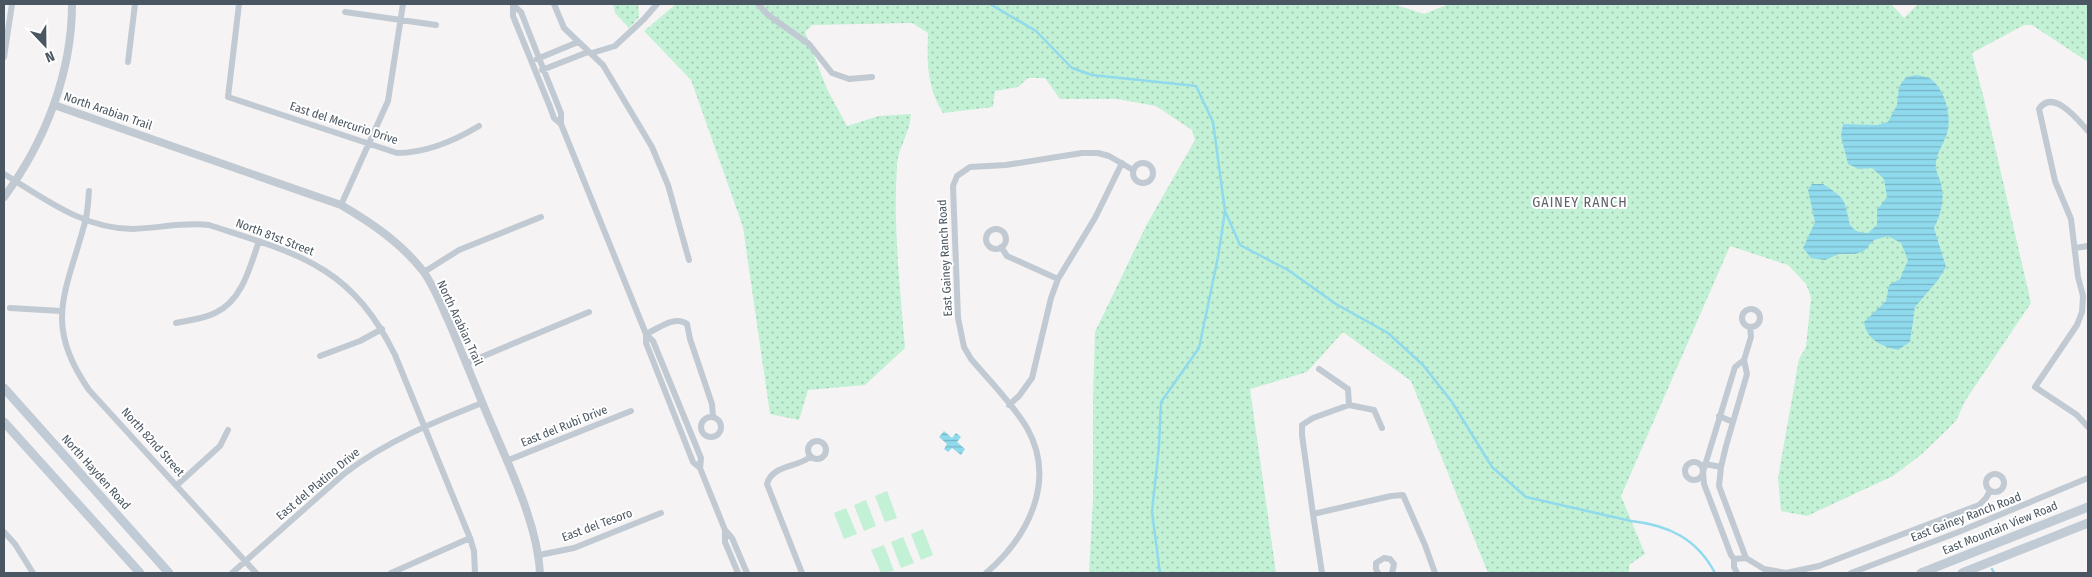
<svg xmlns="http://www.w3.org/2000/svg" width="2092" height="577" font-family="'Fira Sans Condensed',sans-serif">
<defs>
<pattern id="grass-dots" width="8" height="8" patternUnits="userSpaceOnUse" patternTransform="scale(1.25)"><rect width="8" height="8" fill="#c3f1d5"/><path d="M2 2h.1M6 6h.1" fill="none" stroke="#a0c6b0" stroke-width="1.8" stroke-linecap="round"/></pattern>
<pattern id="water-rules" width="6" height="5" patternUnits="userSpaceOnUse" patternTransform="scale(1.25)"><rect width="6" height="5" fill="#90daee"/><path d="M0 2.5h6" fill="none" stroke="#78b4c4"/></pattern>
</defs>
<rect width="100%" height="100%" fill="#f5f3f3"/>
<path fill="url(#grass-dots)" d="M 613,4 L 638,4 L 639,17 L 629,28 L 615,13 Z
M 676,4 L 1393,4 L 1424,14 L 1449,4 L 1891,4 L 1904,18 L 1918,4 L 2088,4 L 2088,62 L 2032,25 L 2024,25 L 1972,53 L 1984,99 L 2031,303 L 1965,401 L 1956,421 L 1922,454 L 1893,476 L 1807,516 L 1781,511 L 1778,478 L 1799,359 L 1806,347 L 1811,297 L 1806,284 L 1788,265 L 1730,246 L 1621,496 L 1645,554 L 1629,565 L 1629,573 L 1488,573 L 1411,381 L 1343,332 L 1307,372 L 1250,389 L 1276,573 L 1089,573 L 1093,501 L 1093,401 L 1095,332 L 1147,224 L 1195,140 L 1192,130 L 1156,106 L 1117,99 L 1060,99 L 1045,78 L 1028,78 L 1018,87 L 995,91 L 993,107 L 943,113 C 927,87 927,64 928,33 L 912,23 L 812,25 L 805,32 L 827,89 L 847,126 L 879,116 L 911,114 C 910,133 898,148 897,165 C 893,227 900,287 905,348 L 865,385 L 808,390 L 799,420 L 770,414 L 743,227 L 691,80 L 644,31 Z"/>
<path fill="#c3f1d5" d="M 887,491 L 897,518 L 885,522 L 875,496 Z
M 866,500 L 876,526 L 864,531 L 854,505 Z
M 846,508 L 857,534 L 844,539 L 834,513 Z
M 923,529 L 933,555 L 921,560 L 911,534 Z
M 903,537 L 914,563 L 901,568 L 891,542 Z
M 884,545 L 894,571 L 881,573 L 871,550 Z"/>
<path fill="url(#water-rules)" d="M 1917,75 C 1921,76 1928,77 1931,79 C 1944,89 1951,113 1948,129 C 1946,142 1934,154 1936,169 C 1937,174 1940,179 1941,184 C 1945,199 1941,214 1934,228 L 1946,267 L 1938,280 L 1915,307 L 1910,342 L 1898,350 C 1881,346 1867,340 1864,322 L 1886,301 L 1889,285 L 1900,279 L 1908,260 L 1901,243 L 1888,236 L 1874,240 L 1864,251 L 1855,254 L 1839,254 L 1825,260 L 1811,258 L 1803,248 L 1815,222 L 1808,190 L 1812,184 L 1823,184 C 1829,188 1841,195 1844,202 C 1851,218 1844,232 1868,233 L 1877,225 L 1877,210 L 1887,197 L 1884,179 L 1872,168 L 1859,169 L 1848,164 L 1841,136 L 1843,124 L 1877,125 L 1888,122 L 1897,105 L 1899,87 L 1906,77 Z
M 944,431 L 952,438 L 956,433 L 961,437 L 957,442 L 965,449 L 961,455 L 952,448 L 948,452 L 944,449 L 947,444 L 939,437 Z"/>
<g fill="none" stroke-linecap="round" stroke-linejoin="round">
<path stroke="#90daee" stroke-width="2.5" d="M 990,4 L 1036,31 L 1072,68 L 1092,75 L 1196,86 L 1213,122 L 1225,211 L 1240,245 L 1288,270 L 1336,304 L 1388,333 L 1423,365 L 1452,402 L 1492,467 L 1526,497 L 1631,521 C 1669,525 1697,539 1715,573
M 1992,569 L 1994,573
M 1160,573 L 1152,512 L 1159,446 L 1161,402 L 1199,348 L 1218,257 L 1225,211"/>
<path stroke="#c1cad2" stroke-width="6" d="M 239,4 L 228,97 L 397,153 C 426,153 454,141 479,126
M 513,4 L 513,16 L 550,107 L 554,118 L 561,124
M 554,4 L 564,28 L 603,65 L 652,147 L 668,185 L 689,260
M 758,4 L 768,15 L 809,44 L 832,73 L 849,79 L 872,77
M 513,5 L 521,12 L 539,58 L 561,113 L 561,124 L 646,334 L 646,343 L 693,462 L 700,468
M 345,12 L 436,25
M 592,53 L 615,46 L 644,19 L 657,4
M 4,57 L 12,4
M 537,59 L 578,42
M 128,62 L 135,4
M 542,70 L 588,52
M 2088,131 C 2078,120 2053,88 2039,109 L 2055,181 L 2071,219 L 2078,277 L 2083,296 L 2082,312 L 2077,325 L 2035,387 L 2077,415 L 2088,427
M1133 173a10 10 0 1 1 20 0a10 10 0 1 1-20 0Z
M 4,174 C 44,198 83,229 133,229 C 159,228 183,222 209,225 C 298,254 351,265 395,355 L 470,538 L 474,551 L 475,573
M 89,191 C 88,201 88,212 85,222 C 67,291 42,323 89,390 L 256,573
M 341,205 L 388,101 L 403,4
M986 239a10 10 0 1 1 20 0a10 10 0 1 1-20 0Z
M 1001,247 L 1007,256 L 1058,279
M 2075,248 L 2088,246
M 424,272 L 459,250 L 541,217
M 10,308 L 61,311
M1742 318a9 9 0 1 1 18 0a9 9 0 1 1-18 0Z
M 176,323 C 189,320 203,319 215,313 C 242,301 250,267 259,241
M 646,334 L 653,341 L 701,458 L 700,468 L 725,530 L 732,538 L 747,573
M 646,334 C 659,328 675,315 687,324 L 690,339 L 712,404 L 713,417
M 320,356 L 360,341 L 382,329
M 1744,360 L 1735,367 L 1703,472 L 1704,484 L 1731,555 L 1734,559 L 1746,558 L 1764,569 L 1786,573 L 1819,566 L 1979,505 L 1986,498 L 1990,491
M 467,363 L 589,312
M 1319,369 L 1348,389 L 1349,405 L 1374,410 L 1382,428
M 1009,405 L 1019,396 L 1032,378 L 1051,298 L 1058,279 L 1095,218 L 1122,163
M 1349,405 L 1313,418 L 1302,425 L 1302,435 L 1313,514 L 1391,496 L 1403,495 L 1425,545 L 1435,573
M 1719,416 L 1733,422
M701 427a10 10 0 1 1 20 0a10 10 0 1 1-20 0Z
M808 450a9 9 0 1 1 18 0a9 9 0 1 1-18 0Z
M 506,461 L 631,411
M1685 471a9 9 0 1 1 18 0a9 9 0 1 1-18 0Z
M 1705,464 L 1721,467
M1986 483a9 9 0 1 1 18 0a9 9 0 1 1-18 0Z
M 177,485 L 220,446 L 228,430
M 1313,514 L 1322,573
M 725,530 L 725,542 L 738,573
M 4,532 L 15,544 L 33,573
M 539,555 L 574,548 L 661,513
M 1746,558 L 1719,486 L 1721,467 L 1726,446 L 1747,374 L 1744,360 L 1751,337 L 1750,327
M 1734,559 L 1734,567 L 1737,573
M 232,573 L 345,473 C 387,441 434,422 482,403
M 391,573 L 470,538
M 802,573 L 767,484 C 772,465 796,468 810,457
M 986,573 C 1028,537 1057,481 1027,428 C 1013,404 989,380 971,359 L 964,347 L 958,318 L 953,186 L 957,176 L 970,167 L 1006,165 L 1082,153 L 1098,153 L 1109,156 L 1133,170
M 1378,573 L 1376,569 L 1376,563 L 1384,558 L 1390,559 L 1394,564 L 1392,573
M 1851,573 L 1956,533 L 2088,478"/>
<path stroke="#c1cad2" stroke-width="8" d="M 54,105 L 341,205 C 372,223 401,243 423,271 C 434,286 441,305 449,322 C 460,348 471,375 482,402 C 503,454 537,518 540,573
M 4,197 C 45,142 72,73 72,4"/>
<path stroke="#c1cbd6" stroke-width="9" d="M 4,388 L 169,573
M 4,422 L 140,573
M 1921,573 L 2088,507
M 1962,573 L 2088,523"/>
</g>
<g text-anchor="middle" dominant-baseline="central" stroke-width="4" stroke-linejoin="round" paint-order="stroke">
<g font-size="12" fill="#4a5661" stroke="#fff">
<text transform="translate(108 111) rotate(19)">North Arabian Trail</text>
<text transform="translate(344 123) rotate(18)">East del Mercurio Drive</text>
<text transform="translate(275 237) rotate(21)">North 81st Street</text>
<text transform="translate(945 258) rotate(-93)">East Gainey Ranch Road</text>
<text transform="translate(460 323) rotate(65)">North Arabian Trail</text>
<text transform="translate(564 426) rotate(-22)">East del Rubi Drive</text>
<text transform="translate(153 442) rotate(48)">North 82nd Street</text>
<text transform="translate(96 472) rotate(48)">North Hayden Road</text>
<text transform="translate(318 484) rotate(-40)">East del Platino Drive</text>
<text transform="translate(1966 517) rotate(-21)">East Gainey Ranch Road</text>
<text transform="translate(597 525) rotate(-20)">East del Tesoro</text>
<text transform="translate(2000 528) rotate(-22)">East Mountain View Road</text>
</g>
<g font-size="14" letter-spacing="1" fill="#5f6368" stroke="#fff">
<text x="1580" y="202">GAINEY RANCH</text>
</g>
</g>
<rect width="2092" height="577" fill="none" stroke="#4a5661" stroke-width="10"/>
<g transform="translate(45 45) rotate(158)" stroke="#ffffff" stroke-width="4" paint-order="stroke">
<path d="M0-4L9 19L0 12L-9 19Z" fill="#4a5661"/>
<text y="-8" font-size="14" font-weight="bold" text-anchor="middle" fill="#4a5661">N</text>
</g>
</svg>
